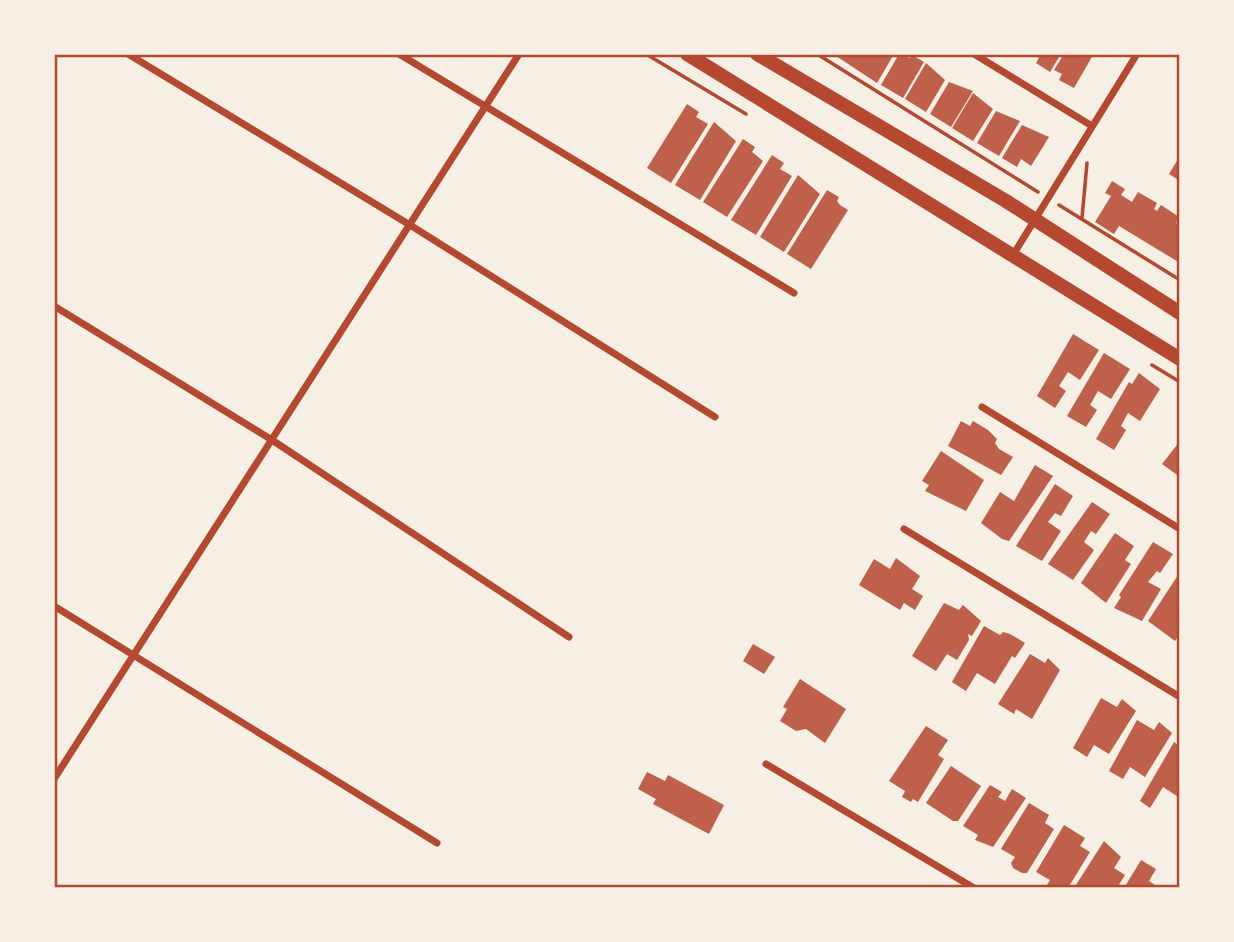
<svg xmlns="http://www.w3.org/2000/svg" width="1234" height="942" font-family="'Fira Sans Condensed',sans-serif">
<rect width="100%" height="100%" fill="#f6efe4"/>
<path fill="#bf614a" d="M 833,54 L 894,54 L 877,83 Z
M 899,54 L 910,58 L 912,55 L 924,62 L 903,98 L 881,85 Z
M 1032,54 L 1061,54 L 1050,72 L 1036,63 L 1039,58 Z
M 1064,54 L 1093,55 L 1074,88 L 1059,80 L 1062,74 L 1054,70 Z
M 926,63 L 945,80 L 926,112 L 905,99 Z
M 949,82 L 973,91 L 951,127 L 930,114 Z
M 973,93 L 993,109 L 973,141 L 952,128 Z
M 687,104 L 699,112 L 696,117 L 708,124 L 671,183 L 647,168 Z
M 996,111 L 1020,121 L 999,156 L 977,143 Z
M 714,122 L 736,141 L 700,200 L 675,185 Z
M 1022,125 L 1049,137 L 1031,166 L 1021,159 L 1017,167 L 1002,158 Z
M 743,139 L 755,147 L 752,152 L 763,161 L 727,217 L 703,202 Z
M 772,155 L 784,163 L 780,169 L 792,176 L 756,235 L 731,220 Z
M 1180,156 L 1180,181 L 1169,174 Z
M 798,175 L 820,194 L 784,252 L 760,237 Z
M 1112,181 L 1125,189 L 1121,195 L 1132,202 L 1138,192 L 1157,203 L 1154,209 L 1157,211 L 1161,205 L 1179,217 L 1176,223 L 1180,225 L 1180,263 L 1119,226 L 1114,234 L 1095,222 L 1111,196 L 1105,193 Z
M 827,190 L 839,197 L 837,201 L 840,205 L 848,210 L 811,269 L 787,254 Z
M 1073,334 L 1099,350 L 1080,380 L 1068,372 L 1059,386 L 1066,391 L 1055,408 L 1037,396 Z
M 1104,353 L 1130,369 L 1111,399 L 1098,391 L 1090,405 L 1097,410 L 1086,427 L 1067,416 Z
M 1139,373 L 1160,389 L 1140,421 L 1128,413 L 1121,426 L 1126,430 L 1114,450 L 1096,439 L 1129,382 L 1132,384 Z
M 961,421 L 970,426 L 973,421 L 988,430 L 997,439 L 995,443 L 999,449 L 1013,457 L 1001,475 L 948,446 Z
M 1180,441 L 1180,477 L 1162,464 Z
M 941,451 L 984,480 L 966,511 L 925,491 L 929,485 L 922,481 Z
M 1035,465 L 1053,476 L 1009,541 L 1002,539 L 981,523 L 1000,492 L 1014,501 Z
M 1055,484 L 1073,496 L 1061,516 L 1055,513 L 1048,522 L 1061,531 L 1042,561 L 1016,546 Z
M 1092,502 L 1110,514 L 1096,534 L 1091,531 L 1084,542 L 1094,550 L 1073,580 L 1048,564 Z
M 1115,533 L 1134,546 L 1125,560 L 1131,564 L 1106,603 L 1081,583 Z
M 1153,542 L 1173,554 L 1160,573 L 1157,571 L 1148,582 L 1161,589 L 1142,621 L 1114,608 L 1121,597 L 1119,595 Z
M 896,558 L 920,576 L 912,589 L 923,596 L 915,610 L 904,603 L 900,610 L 859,585 L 874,559 L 890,569 Z
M 1180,572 L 1180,634 L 1175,641 L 1148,621 Z
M 944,603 L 959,610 L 963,605 L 981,621 L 972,636 L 968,634 L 969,640 L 957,660 L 947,654 L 936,671 L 912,656 Z
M 984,626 L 1000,635 L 1003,632 L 1010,634 L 1025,643 L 1015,658 L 1012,656 L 995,684 L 977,673 L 966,691 L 952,682 Z
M 753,644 L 775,657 L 764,674 L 743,661 Z
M 1030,654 L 1045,663 L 1048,658 L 1060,670 L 1032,719 L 1016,709 L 1014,714 L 998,704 Z
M 800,679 L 846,709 L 825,743 L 806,729 L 796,731 L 780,721 L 787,709 L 783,707 Z
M 1101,698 L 1117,707 L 1122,699 L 1136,711 L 1109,754 L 1094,745 L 1087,757 L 1073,748 Z
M 1137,720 L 1154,730 L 1159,722 L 1172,733 L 1145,777 L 1130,767 L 1123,779 L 1109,771 Z
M 926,726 L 948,740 L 938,755 L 944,759 L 918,802 L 913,799 L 911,802 L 902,797 L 905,791 L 889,781 Z
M 1174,742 L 1180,746 L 1180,798 L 1163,787 L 1150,808 L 1140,801 Z
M 951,766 L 981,786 L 958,821 L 953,821 L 926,803 Z
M 647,772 L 665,781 L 668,775 L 724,805 L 709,834 L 653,804 L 656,799 L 638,789 Z
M 990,785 L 1002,792 L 998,797 L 1005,801 L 1012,789 L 1026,798 L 993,847 L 975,840 L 978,835 L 963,826 Z
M 1029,803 L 1049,815 L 1045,823 L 1054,829 L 1027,873 L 1022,873 L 1013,868 L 1011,863 L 1015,857 L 1001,849 Z
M 1064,825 L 1085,838 L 1080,846 L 1090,852 L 1068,888 L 1051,888 L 1047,885 L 1050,880 L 1036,872 Z
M 1104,841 L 1121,857 L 1114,868 L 1125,875 L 1117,888 L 1074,888 Z
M 1141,860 L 1156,869 L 1149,881 L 1155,885 L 1153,888 L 1124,888 Z"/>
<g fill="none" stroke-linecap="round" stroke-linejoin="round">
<path stroke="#b5482f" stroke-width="3.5" d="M 646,54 L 746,114
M 817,54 L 1038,192
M 1059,205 L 1180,280
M 1082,218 L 1087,163
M 1152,365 L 1180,382"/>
<path stroke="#b5482f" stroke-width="7" d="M 128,54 L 410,225 L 715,417
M 399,54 L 794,293
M 974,54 L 1092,126
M 1013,255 L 1137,54
M 54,306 L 272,440 L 569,637
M 982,407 L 1180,529
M 904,529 L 1180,697
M 54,606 L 437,843
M 766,764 L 974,888
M 54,779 L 519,54"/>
<path stroke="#b5482f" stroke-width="14" d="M 687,54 L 1180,359
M 757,54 L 1006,201 L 1180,313"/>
</g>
<rect width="1234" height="942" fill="none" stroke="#f6efe4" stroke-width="112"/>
<rect x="56" y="56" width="1122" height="830" fill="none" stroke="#b5482f" stroke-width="2.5"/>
</svg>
